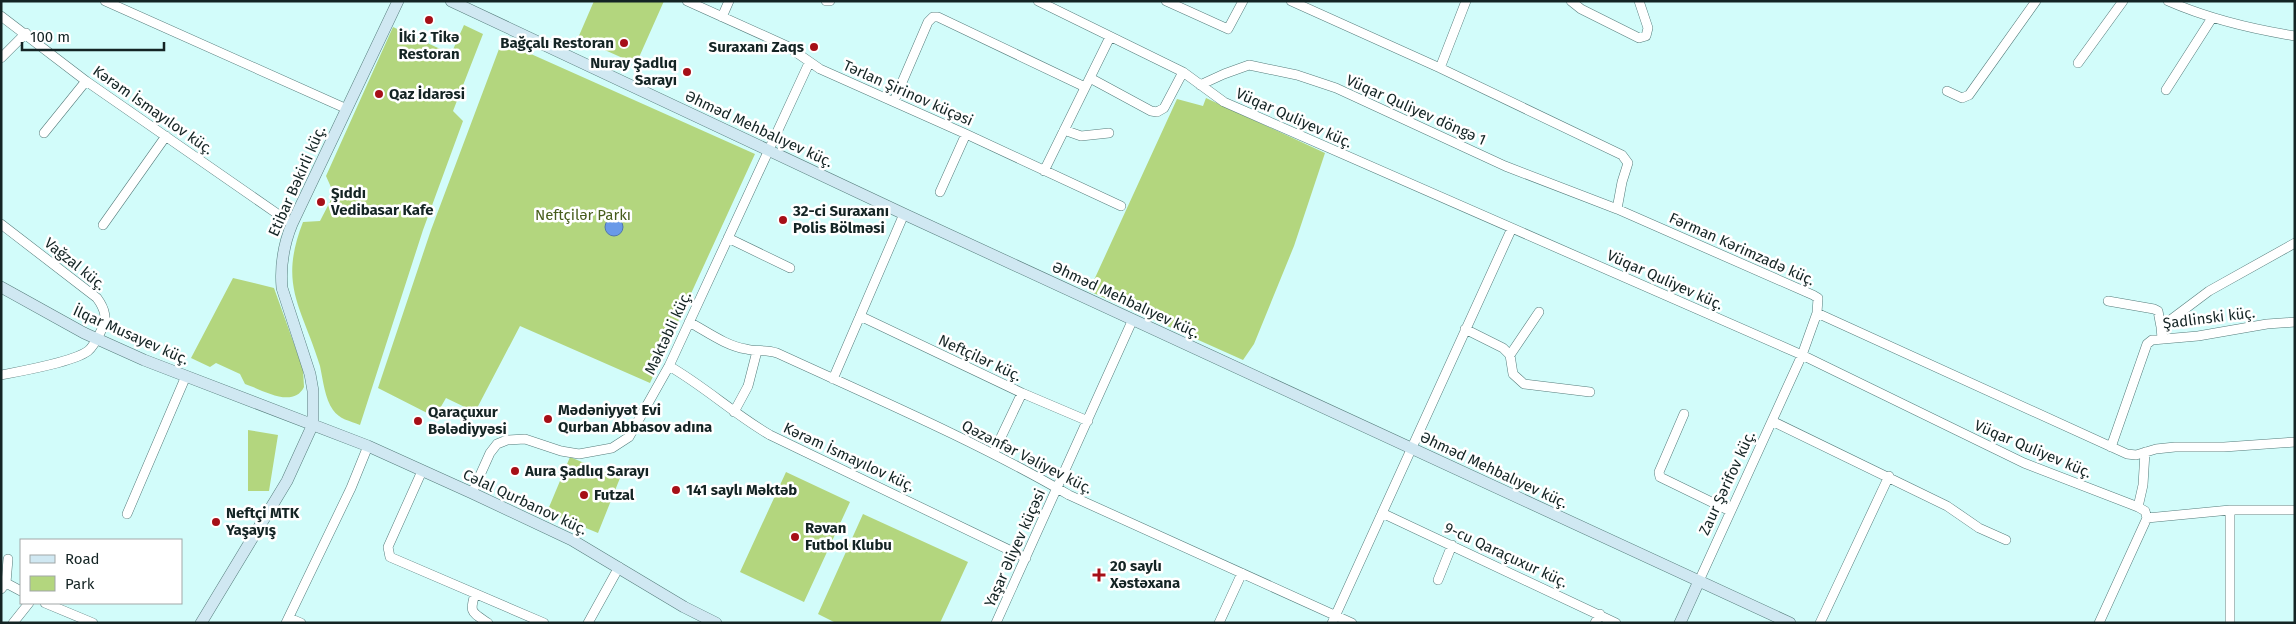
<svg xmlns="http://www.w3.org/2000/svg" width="2296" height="624" font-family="'Fira Sans',sans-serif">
<rect width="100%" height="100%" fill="#d2fcfa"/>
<path fill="#b3d67e" d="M 594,1 L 664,1 L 636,64 L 578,38 Z
M 464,25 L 483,34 L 453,111 L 463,121 L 423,230 L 360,425 C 350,421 339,419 333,410 C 325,399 323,380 320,366 C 302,307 278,286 303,222 L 320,221 L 334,194 L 326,176 L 393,27 L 451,54 Z
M 502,41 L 755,154 L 650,383 L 520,326 L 475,412 L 446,398 L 435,417 L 378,388 L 431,230 Z
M 1206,98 L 1325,153 L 1294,246 L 1254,344 L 1243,360 L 1089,291 L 1177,99 L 1203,106 Z
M 233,278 L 274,288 L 303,369 L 304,387 C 293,409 263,390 245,384 L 240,374 L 216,363 L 210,367 L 191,358 Z
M 248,430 L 278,435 L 269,491 L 248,491 Z
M 570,457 L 620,478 L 598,533 L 547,512 Z
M 786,472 L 850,502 L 804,602 L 740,572 Z
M 863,514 L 968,562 L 940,623 L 836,623 L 818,614 Z"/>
<path fill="#6999e8" stroke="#5076ad" d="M605 227a9 9 0 1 1 18 0a9 9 0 1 1-18 0Z"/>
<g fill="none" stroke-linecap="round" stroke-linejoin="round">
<defs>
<path id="street" d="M 105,1 L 347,109
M 687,1 L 787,46 L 820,69 L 966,134 L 1121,206
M 826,1 L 830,1
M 1038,1 L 1183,72 L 1224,102 L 1802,355 L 2024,463 L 2138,507 L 2145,511 L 2147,518
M 1166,1 L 1228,29 L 1243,1
M 1291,1 L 1440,68 L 1622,155 L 1628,163 L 1622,182 L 1617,209
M 1571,1 L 1581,9 L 1639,38 L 1646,36 L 1648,28 L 1639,1
M 2168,1 C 2209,19 2251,29 2295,36
M 1,16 L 86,81 L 292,224
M 722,17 L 729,1
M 1,58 L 26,33
M 2078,63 L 2123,1
M 1440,68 L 1466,1
M 1090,78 L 1151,111 L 1157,112 L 1164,108 L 1183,72
M 1200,85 L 1224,74 L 1249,65 L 1297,75 L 1336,88 L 1505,166 L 1617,209 L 1813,295 L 1818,298 L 1817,313 L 2127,454 L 2136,455 L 2156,449 L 2175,447 L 2224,447 L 2295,442
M 2166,90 L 2212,18
M 1947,91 L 1962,98 L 1969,95 L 2036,1
M 894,101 L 928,22 L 933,17 L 938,17 L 1085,87
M 1064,130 L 1081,136 L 1109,133
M 44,133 L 86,81
M 1044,171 L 1110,37
M 940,192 L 966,134
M 1,224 L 97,298 C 105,309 108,319 101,331 C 98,337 94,346 88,351 C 73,362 22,371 1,375
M 103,225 L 166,136
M 728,238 L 790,268
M 2108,301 L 2154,309 L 2158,311 L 2161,327
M 860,316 L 1022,393 L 1088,421
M 689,322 C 706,331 726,346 746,349 C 757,352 766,349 777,353 C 875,398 976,441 1069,495 L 1352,623
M 1465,329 L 1503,348 L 1510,355 L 1513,374 L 1524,384 L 1590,392
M 2162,338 L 2161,327 L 2209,291 L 2295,243
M 1510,355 L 1539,312
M 669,366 C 704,386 734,414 770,435 L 1026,558
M 833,379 L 904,214
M 734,412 L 748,386 L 757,351
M 1684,414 L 1659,472 L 1660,477 L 1730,511
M 1772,421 L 1947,506 L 1979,528 L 2006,540
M 2111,447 L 2147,344 L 2152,340 L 2198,336 L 2267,324 L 2295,322
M 993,454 L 1022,393
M 422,471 L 388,547 L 390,557 L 544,623
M 472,493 L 490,453 L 497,444 L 507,440 L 525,439 L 561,451 L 579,454 L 612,448 L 629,437 L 669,366 L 809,63
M 2138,507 L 2143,485 L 2145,452
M 2230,510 L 2230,623
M 1382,513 L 1616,623
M 127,514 L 186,376
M 2147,518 L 2230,510 L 2295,510
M 1438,580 L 1452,545
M 1699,581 L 1802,355 L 1817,313
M 6,583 L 21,591
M 1,589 L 6,583 L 8,559
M 475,594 C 469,613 472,612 488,623
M 45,603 L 93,623
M 289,618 L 301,623
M 13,623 L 29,603
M 286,623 L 351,488 L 368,446
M 588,623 L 619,567
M 996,623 L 1133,319
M 1219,623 L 1242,573
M 1332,623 L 1512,228
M 1595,623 L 1600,614
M 1820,623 L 1889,476
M 2099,623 L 2147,518"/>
<path id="secondary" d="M 451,1 L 904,214 L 1790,623
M 1,287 L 84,333 L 144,360 L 368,446 L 472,493 L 572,540 L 684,607 L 716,623
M 201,623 L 287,481 L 313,424 L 313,391 L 310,374 L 282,288 C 280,265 283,246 292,224 L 398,1
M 1680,623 L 1699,581"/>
</defs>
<use href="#street" stroke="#557c7b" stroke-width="10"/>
<use href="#secondary" stroke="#557c7b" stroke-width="12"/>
<use href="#street" stroke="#fff" stroke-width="9"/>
<use href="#secondary" stroke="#d0e8f2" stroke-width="11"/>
</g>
<g fill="#a60f17" stroke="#fff" stroke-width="2">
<circle cx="429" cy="20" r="5"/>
<circle cx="624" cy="43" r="5"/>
<circle cx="814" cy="47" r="5"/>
<circle cx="687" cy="72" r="5"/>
<circle cx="379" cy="94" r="5"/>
<circle cx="321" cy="202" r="5"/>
<circle cx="783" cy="220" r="5"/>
<circle cx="548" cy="419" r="5"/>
<circle cx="418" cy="421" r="5"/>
<circle cx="515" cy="471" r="5"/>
<circle cx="676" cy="490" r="5"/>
<circle cx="584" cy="495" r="5"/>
<circle cx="216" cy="522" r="5"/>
<circle cx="795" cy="537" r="5"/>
<path d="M1096.5 567.5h5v5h5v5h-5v5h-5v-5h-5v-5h5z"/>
</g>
<g text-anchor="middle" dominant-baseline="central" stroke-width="5" stroke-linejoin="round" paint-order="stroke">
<g font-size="15" font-weight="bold" fill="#142424" stroke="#fff" text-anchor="start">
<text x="429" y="37" text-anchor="middle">İki 2 Tikə<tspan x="429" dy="17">Restoran</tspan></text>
<text x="614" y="43" text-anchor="end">Bağçalı Restoran</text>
<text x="804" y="47" text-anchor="end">Suraxanı Zaqs</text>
<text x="677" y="63" text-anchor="end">Nuray Şadlıq<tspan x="677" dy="17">Sarayı</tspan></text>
<text x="389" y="94">Qaz İdarəsi</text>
<text x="331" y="193">Şıddı<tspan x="331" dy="17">Vedibasar Kafe</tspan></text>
<text x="793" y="211">32-ci Suraxanı<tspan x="793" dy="17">Polis Bölməsi</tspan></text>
<text x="558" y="410">Mədəniyyət Evi<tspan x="558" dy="17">Qurban Abbasov adına</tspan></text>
<text x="428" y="412">Qaraçuxur<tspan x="428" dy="17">Bələdiyyəsi</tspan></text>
<text x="525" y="471">Aura Şadlıq Sarayı</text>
<text x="686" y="490">141 saylı Məktəb</text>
<text x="594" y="495">Futzal</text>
<text x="226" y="513">Neftçi MTK<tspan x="226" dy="17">Yaşayış</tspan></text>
<text x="805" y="528">Rəvan<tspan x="805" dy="17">Futbol Klubu</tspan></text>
<text x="1110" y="566">20 saylı<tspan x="1110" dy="17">Xəstəxana</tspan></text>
</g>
<g font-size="15" fill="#142424" stroke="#fff">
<text transform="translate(908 93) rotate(24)">Tərlan Şirinov küçəsi</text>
<text transform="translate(153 110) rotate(35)">Kərəm İsmayılov küç.</text>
<text transform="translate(1416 110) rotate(24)">Vüqar Quliyev döngə 1</text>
<text transform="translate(1294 118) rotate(24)">Vüqar Quliyev küç.</text>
<text transform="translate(759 129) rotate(25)">Əhməd Mehbalıyev küç.</text>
<text transform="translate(297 181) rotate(-66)">Etibar Bəkirli küç.</text>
<text transform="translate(1742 249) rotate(24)">Fərman Kərimzadə küç.</text>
<text transform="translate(75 264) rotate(39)">Vağzal küç.</text>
<text transform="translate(1665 280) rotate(24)">Vüqar Quliyev küç.</text>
<text transform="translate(1126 300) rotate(25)">Əhməd Mehbalıyev küç.</text>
<text transform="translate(2209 318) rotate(-7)">Şadlinski küç.</text>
<text transform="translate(668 333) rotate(-65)">Məktəbli küç.</text>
<text transform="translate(131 335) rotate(24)">İlqar Musayev küç.</text>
<text transform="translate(980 358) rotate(25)">Neftçilər küç.</text>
<text transform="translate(2033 449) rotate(23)">Vüqar Quliyev küç.</text>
<text transform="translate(849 457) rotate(25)">Kərəm İsmayılov küç.</text>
<text transform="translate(1027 457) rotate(27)">Qəzənfər Vəliyev küç.</text>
<text transform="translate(1494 470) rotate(25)">Əhməd Mehbalıyev küç.</text>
<text transform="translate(1727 483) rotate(-65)">Zaur Şərifov küç.</text>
<text transform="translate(525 502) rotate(25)">Cəlal Qurbanov küç.</text>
<text transform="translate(1015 548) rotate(-66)">Yaşar Əliyev küçəsi</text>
<text transform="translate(1506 555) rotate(25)">9-cu Qaraçuxur küç.</text>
</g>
<g font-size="15" fill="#475d1c" stroke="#fff">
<text x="583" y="215">Neftçilər Parkı</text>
</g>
</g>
<rect width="2296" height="624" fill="none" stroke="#142424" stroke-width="5"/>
<rect x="20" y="539" width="162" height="65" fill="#ffffff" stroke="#a1a7a7"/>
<rect x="30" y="555" width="25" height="8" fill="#d0e8f2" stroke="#a1a7a7"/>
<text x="65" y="564" font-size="15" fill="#142424">Road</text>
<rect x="30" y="576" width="25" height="15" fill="#b3d67e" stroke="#a1a7a7"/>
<text x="65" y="589" font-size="15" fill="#142424">Park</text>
<path d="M22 42v8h142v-8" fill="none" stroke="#142424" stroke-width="2.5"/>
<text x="30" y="42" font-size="15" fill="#142424" stroke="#ffffff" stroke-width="4" paint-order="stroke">100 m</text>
</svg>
